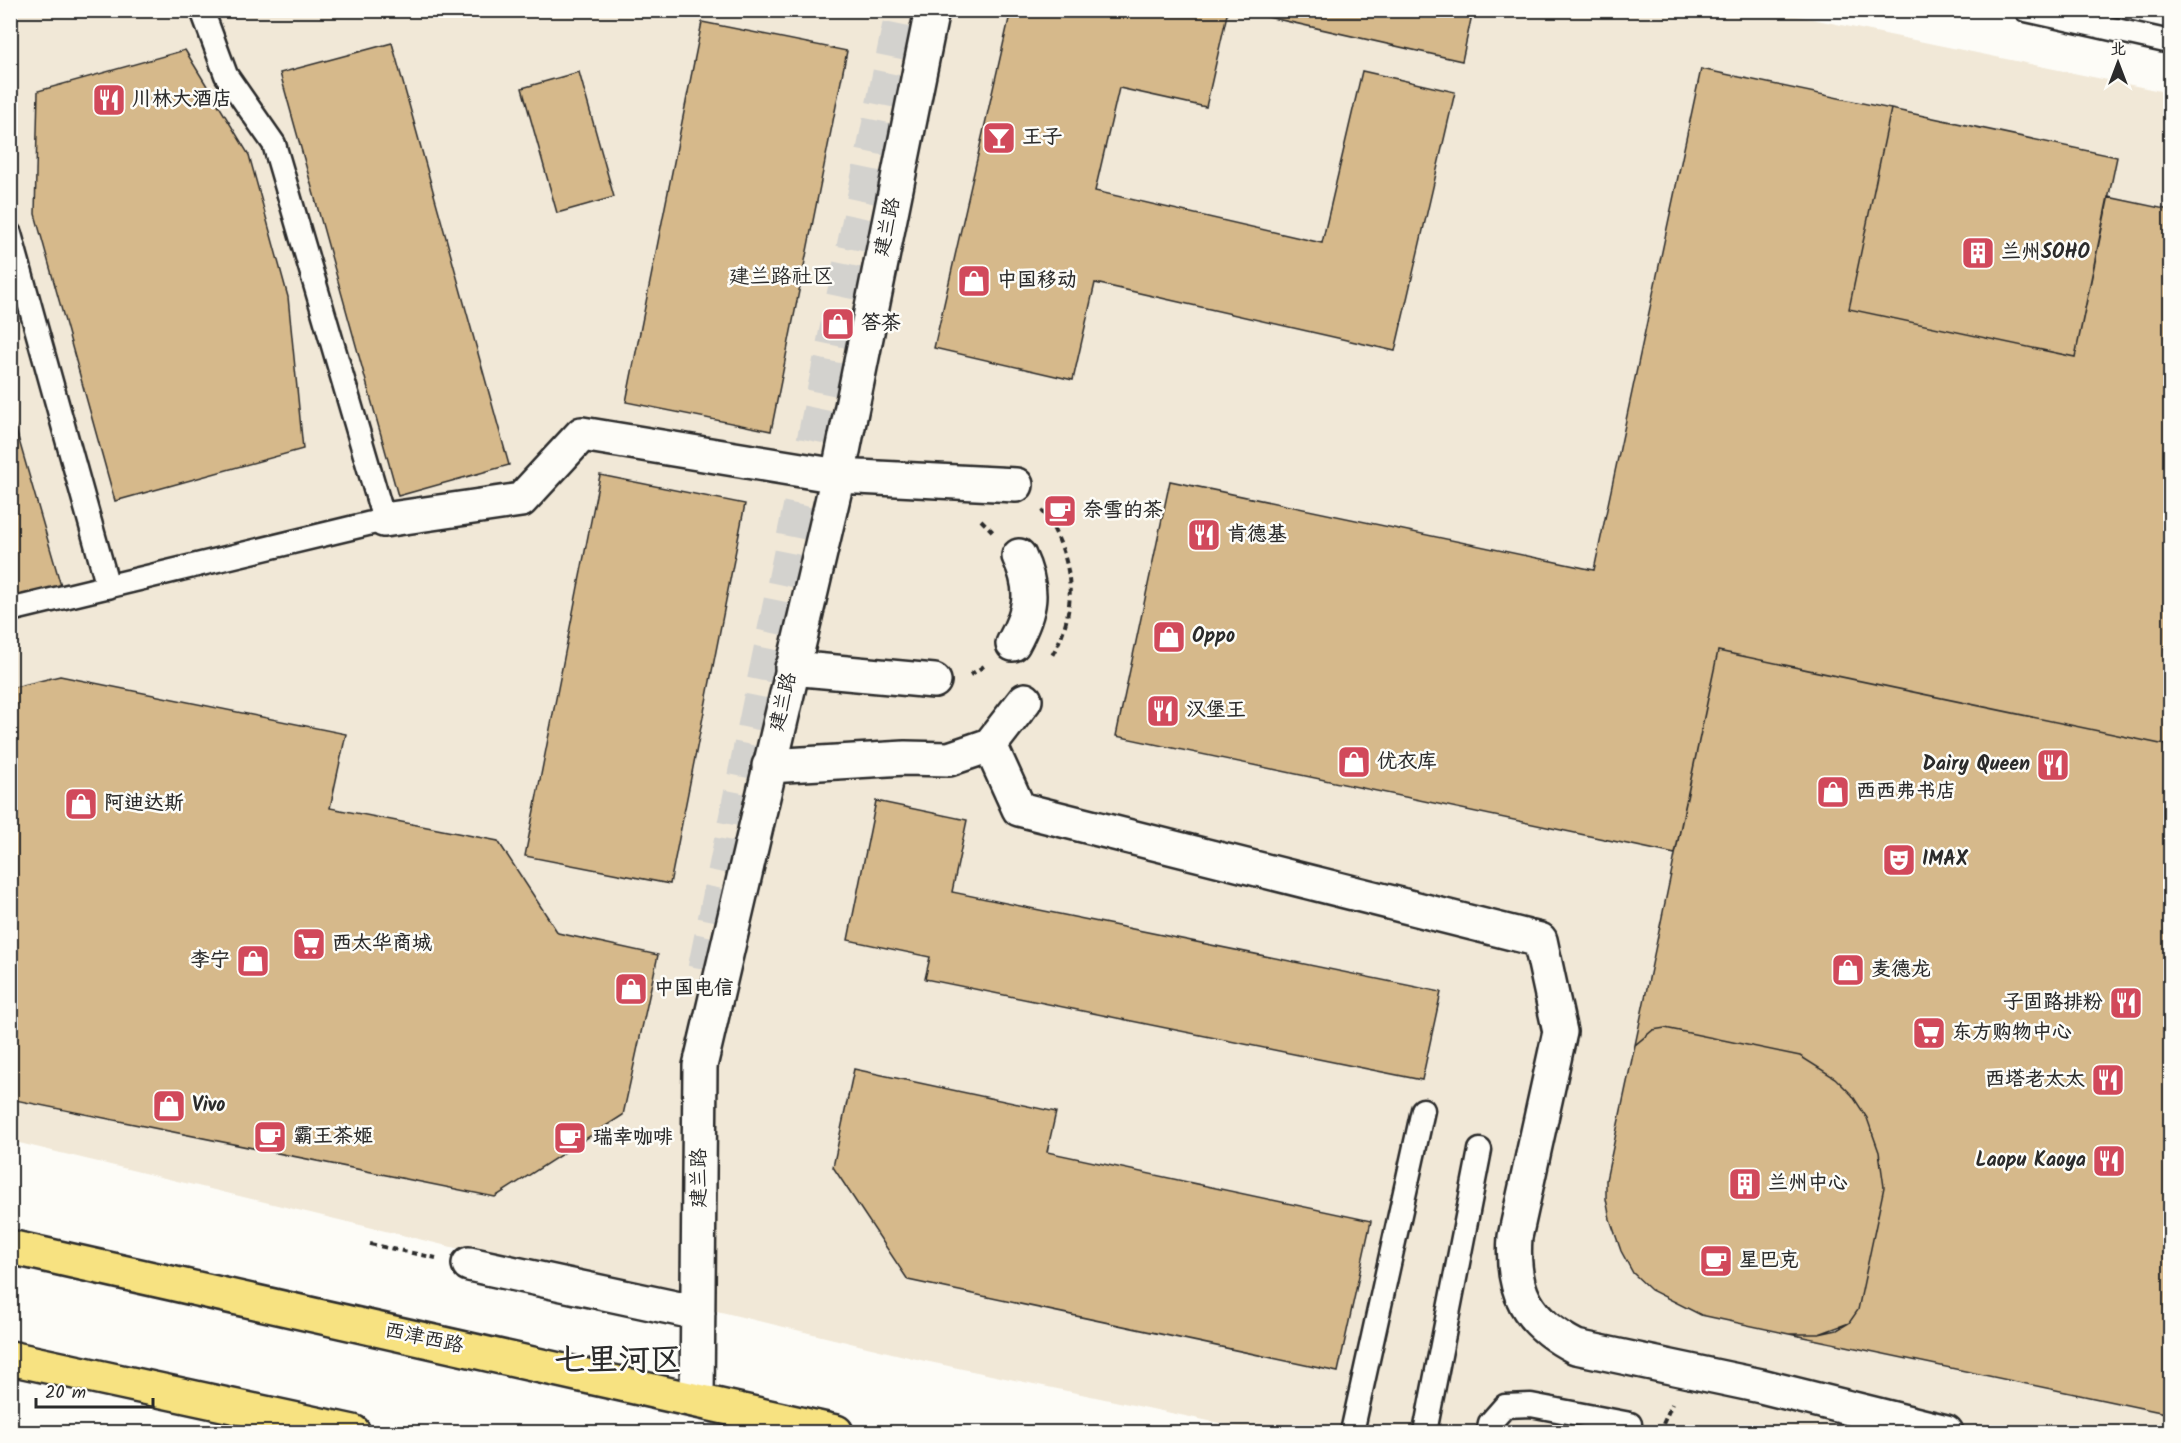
<svg xmlns="http://www.w3.org/2000/svg" width="2181" height="1443" font-family="Kalam,'LXGW WenKai TC',sans-serif">
<rect width="100%" height="100%" fill="#fdfcf7"/>
<filter id="ink" filterUnits="userSpaceOnUse"><feTurbulence type="fractalNoise" baseFrequency=".0167" numOctaves="2"/><feDisplacementMap in="SourceGraphic" scale="12" xChannelSelector="R" yChannelSelector="G"/><feConvolveMatrix kernelMatrix="1 2 1 2 8 2 1 2 1" color-interpolation-filters="sRGB"/></filter>
<g filter="url(#ink)">
<path fill="#f1e8d7" d="M 1768,10 L 2170,93 L 2170,1432 L 1261,1432 L 925,1361 L 11,1141 L 11,11 Z"/>
<path fill="#d6b98b" stroke="#2b2b2b" stroke-width="1.5" d="M 1011,10 L 1228,10 L 1206,107 L 1119,88 L 1095,191 L 1322,243 L 1362,71 L 1455,92 L 1395,351 L 1095,283 L 1073,380 L 934,348 Z
M 1237,10 L 1473,10 L 1462,61 Z
M 702,22 L 847,51 L 771,431 L 626,402 Z
M 392,43 L 509,465 L 398,496 L 280,73 Z
M 185,50 L 249,155 L 288,297 L 303,449 L 115,501 L 35,214 L 38,91 Z
M 1701,69 L 1891,109 L 1849,309 L 2075,357 L 2108,197 L 2170,210 L 2170,746 L 1718,651 L 1675,854 L 1116,736 L 1170,481 L 1594,570 Z
M 579,72 L 614,197 L 557,213 L 522,88 Z
M 1891,109 L 2117,157 L 2075,357 L 1849,309 Z
M 10,409 L 61,586 L 10,600 Z
M 600,475 L 745,504 L 670,884 L 525,856 Z
M 1718,651 L 2170,746 L 2170,1414 L 1789,1334 L 1819,1334 L 1837,1330 L 1849,1323 L 1858,1310 L 1884,1187 L 1879,1152 L 1867,1118 L 1852,1095 L 1835,1078 L 1800,1056 L 1665,1028 L 1653,1030 L 1635,1045 Z
M 60,676 L 346,734 L 330,808 L 498,841 L 558,933 L 658,955 L 623,1115 L 495,1197 L 10,1099 L 10,688 Z
M 876,801 L 967,820 L 952,892 L 1441,992 L 1422,1080 L 925,979 L 930,957 L 848,940 Z
M 1665,1028 L 1800,1056 L 1835,1078 L 1852,1095 L 1867,1118 L 1879,1152 L 1884,1187 L 1858,1310 L 1849,1323 L 1819,1334 L 1789,1334 L 1701,1315 L 1651,1290 L 1633,1273 L 1621,1251 L 1610,1219 L 1606,1199 L 1606,1180 L 1635,1045 L 1653,1030 Z
M 854,1069 L 1056,1112 L 1047,1152 L 1371,1221 L 1338,1372 L 908,1280 L 833,1167 Z"/>
<g fill="none" stroke-linecap="round" stroke-linejoin="round">
<path stroke="#d3d2ce" stroke-width="33" stroke-dasharray="33 16" stroke-linecap="butt" d="M 704,969 L 902,10"/>
<defs>
<path id="lane" d="M 2026,10 L 2170,42
M 10,234 L 108,587
M 10,610 L 384,520 L 274,144 L 226,75 L 202,10
M 1352,1432 L 1423,1110
M 1425,1432 L 1480,1150
M 1488,1432 L 1490,1423 L 1505,1406 L 1531,1405 L 1630,1424"/>
<path id="street" d="M 384,520 L 521,500 L 582,434 L 838,476 L 1016,485
M 1013,644 C 1031,611 1035,590 1019,556
M 792,668 L 934,681
M 990,745 L 1019,809 L 1540,940 L 1560,1032 L 1515,1237 C 1511,1292 1527,1322 1576,1347 L 1761,1386 L 1946,1432
M 769,766 L 905,758 L 949,759 L 990,745 L 1025,700
M 469,1264 L 698,1313
M 697,1399 L 700,1066 L 838,476 L 932,10"/>
<path id="primary" d="M 10,1247 L 836,1432
M 10,1358 L 353,1432"/>
</defs>
<use href="#lane" stroke="#2b2b2b" stroke-width="27"/>
<use href="#street" stroke="#2b2b2b" stroke-width="38"/>
<use href="#primary" stroke="#2b2b2b" stroke-width="38"/>
<path stroke="#2b2b2b" stroke-width="4" stroke-dasharray="6 4.5" stroke-linecap="butt" d="M 1042,511 C 1049,517 1052,526 1056,534 C 1076,575 1074,619 1051,657
M 981,520 L 993,532
M 970,675 L 984,666
M 370,1244 L 436,1258
M 1663,1424 L 1672,1404"/>
<use href="#lane" stroke="#fdfcf7" stroke-width="22"/>
<use href="#street" stroke="#fdfcf7" stroke-width="33"/>
<use href="#primary" stroke="#f7e281" stroke-width="33"/>
</g>
</g>
<defs>
<symbol id="restaurant-square" viewBox="-11 -11 22 22"><rect x="-9" y="-9" width="18" height="18" rx="4" fill="#d1495b" stroke="#fdfcf7"/><path d="M-5-6h1v4h1v-4h1v4h1v-4h1v5L-1.5 .5V6h-2V.5L-5-1ZM5-6V6H3V1.5H1.5Q1.5-4 5-6Z" fill="#fff"/></symbol>
<symbol id="bar-square" viewBox="-11 -11 22 22"><rect x="-9" y="-9" width="18" height="18" rx="4" fill="#d1495b" stroke="#fdfcf7"/><path d="M-6-5H6L.8 .8V4.5H3.5V6h-7V4.5H-.8V.8Z" fill="#fff"/></symbol>
<symbol id="building-square" viewBox="-11 -11 22 22"><rect x="-9" y="-9" width="18" height="18" rx="4" fill="#d1495b" stroke="#fdfcf7"/><path d="M-4-6H4V6H1V3H-1V6H-4ZM-2.5-4.3h1.7v1.8h-1.7ZM.8-4.3h1.7v1.8H.8ZM-2.5-1h1.7V.8h-1.7ZM.8-1h1.7V.8H.8Z" fill="#fff"/></symbol>
<symbol id="shop-square" viewBox="-11 -11 22 22"><rect x="-9" y="-9" width="18" height="18" rx="4" fill="#d1495b" stroke="#fdfcf7"/><path d="M-5-2.5h2.3a2.7 3.5 0 0 1 5.4 0H5L5.5 6h-11ZM-1.5-2.5h3a1.5 2.3 0 0 0-3 0Z" fill="#fff"/></symbol>
<symbol id="cafe-square" viewBox="-11 -11 22 22"><rect x="-9" y="-9" width="18" height="18" rx="4" fill="#d1495b" stroke="#fdfcf7"/><path d="M-5.5-4.5H6V0H3Q3 3.5 0 3.5H-2.5Q-5.5 3.5-5.5 0ZM3-3.2v2h1.7v-2ZM-6 4.5H4V6H-6Z" fill="#fff"/></symbol>
<symbol id="theatre-square" viewBox="-11 -11 22 22"><rect x="-9" y="-9" width="18" height="18" rx="4" fill="#d1495b" stroke="#fdfcf7"/><path d="M-5-5.5Q0-4 5-5.5V0Q5 5 0 6Q-5 5-5 0ZM-3.3-2.5H-1v1.5H-3.3ZM1-2.5H3.3v1.5H1ZM-2.8 1Q0 5.5 2.8 1Z" fill="#fff"/></symbol>
<symbol id="supermarket-square" viewBox="-11 -11 22 22"><rect x="-9" y="-9" width="18" height="18" rx="4" fill="#d1495b" stroke="#fdfcf7"/><path d="M-6-5.5h2.5l.6 2H6L4.5 2H-2.5L-4.4-4H-6ZM-1.5 3.2a1.3 1.3 0 1 0 .1 0ZM3 3.2a1.3 1.3 0 1 0 .1 0Z" fill="#fff"/></symbol>
</defs>
<g fill-rule="evenodd">
<use href="#restaurant-square" x="90" y="81" width="38" height="38"/>
<use href="#bar-square" x="980" y="119" width="38" height="38"/>
<use href="#building-square" x="1959" y="234" width="38" height="38"/>
<use href="#shop-square" x="955" y="262" width="38" height="38"/>
<use href="#shop-square" x="819" y="305" width="38" height="38"/>
<use href="#cafe-square" x="1041" y="492" width="38" height="38"/>
<use href="#restaurant-square" x="1185" y="516" width="38" height="38"/>
<use href="#shop-square" x="1150" y="618" width="38" height="38"/>
<use href="#restaurant-square" x="1144" y="692" width="38" height="38"/>
<use href="#shop-square" x="1335" y="743" width="38" height="38"/>
<use href="#restaurant-square" x="2034" y="746" width="38" height="38"/>
<use href="#shop-square" x="1814" y="773" width="38" height="38"/>
<use href="#shop-square" x="62" y="785" width="38" height="38"/>
<use href="#theatre-square" x="1880" y="841" width="38" height="38"/>
<use href="#supermarket-square" x="290" y="925" width="38" height="38"/>
<use href="#shop-square" x="234" y="942" width="38" height="38"/>
<use href="#shop-square" x="1829" y="951" width="38" height="38"/>
<use href="#shop-square" x="612" y="970" width="38" height="38"/>
<use href="#restaurant-square" x="2107" y="984" width="38" height="38"/>
<use href="#supermarket-square" x="1910" y="1014" width="38" height="38"/>
<use href="#restaurant-square" x="2089" y="1061" width="38" height="38"/>
<use href="#shop-square" x="150" y="1087" width="38" height="38"/>
<use href="#cafe-square" x="251" y="1118" width="38" height="38"/>
<use href="#cafe-square" x="551" y="1119" width="38" height="38"/>
<use href="#restaurant-square" x="2090" y="1142" width="38" height="38"/>
<use href="#building-square" x="1726" y="1165" width="38" height="38"/>
<use href="#cafe-square" x="1697" y="1242" width="38" height="38"/>
</g>
<g text-anchor="middle" dominant-baseline="central" stroke-width="5" stroke-linejoin="round" paint-order="stroke">
<g font-size="20" font-weight="bold" fill="#2b2b2b" stroke="#fdfcf7" text-anchor="start">
<text x="132" y="100">川林大酒店</text>
<text x="1022" y="138">王子</text>
<text x="2001" y="253">兰州SOHO</text>
<text x="997" y="281">中国移动</text>
<text x="861" y="324">答茶</text>
<text x="1083" y="511">奈雪的茶</text>
<text x="1227" y="535">肯德基</text>
<text x="1192" y="637">Oppo</text>
<text x="1186" y="711">汉堡王</text>
<text x="1377" y="762">优衣库</text>
<text x="2030" y="765" text-anchor="end">Dairy Queen</text>
<text x="1856" y="792">西西弗书店</text>
<text x="104" y="804">阿迪达斯</text>
<text x="1922" y="860">IMAX</text>
<text x="332" y="944">西太华商城</text>
<text x="230" y="961" text-anchor="end">李宁</text>
<text x="1871" y="970">麦德龙</text>
<text x="654" y="989">中国电信</text>
<text x="2103" y="1003" text-anchor="end">子固路排粉</text>
<text x="1952" y="1033">东方购物中心</text>
<text x="2085" y="1080" text-anchor="end">西塔老太太</text>
<text x="192" y="1106">Vivo</text>
<text x="293" y="1137">霸王茶姬</text>
<text x="593" y="1138">瑞幸咖啡</text>
<text x="2086" y="1161" text-anchor="end">Laopu Kaoya</text>
<text x="1768" y="1184">兰州中心</text>
<text x="1739" y="1261">星巴克</text>
</g>
<g font-size="20" fill="#2b2b2b" stroke="#fdfcf7">
<text transform="translate(888 227) rotate(-78)">建兰路</text>
<text transform="translate(784 702) rotate(-77)">建兰路</text>
<text transform="translate(700 1178) rotate(-90)">建兰路</text>
<text transform="translate(424 1339) rotate(12)">西津西路</text>
</g>
<g font-size="21" fill="#2b2b2b" stroke="#fdfcf7">
<text x="781" y="277">建兰路社区</text>
</g>
<g font-size="32" font-weight="bold" fill="#2b2b2b" stroke="#fdfcf7">
<text x="618" y="1361">七里河区</text>
</g>
</g>
<rect width="2181" height="1443" fill="none" stroke="#fdfcf7" stroke-width="36"/>
<rect x="18" y="18" width="2145" height="1407" fill="none" stroke="#2b2b2b" stroke-width="2" filter="url(#ink)"/>
<g transform="translate(2118 63)" stroke="#fdfcf7" stroke-width="4.5" paint-order="stroke">
<path d="M0-4.5L10 22L0 15L-10 22Z" fill="#2b2b2b"/>
<text y="-9" font-size="16" font-weight="bold" text-anchor="middle" fill="#2b2b2b">北</text>
</g>
<path d="M36 1398v9h117v-9" fill="none" stroke="#2b2b2b" stroke-width="3"/>
<text x="45" y="1398" font-size="18" fill="#2b2b2b" stroke="#fdfcf7" stroke-width="4.5" paint-order="stroke">20 m</text>
</svg>
